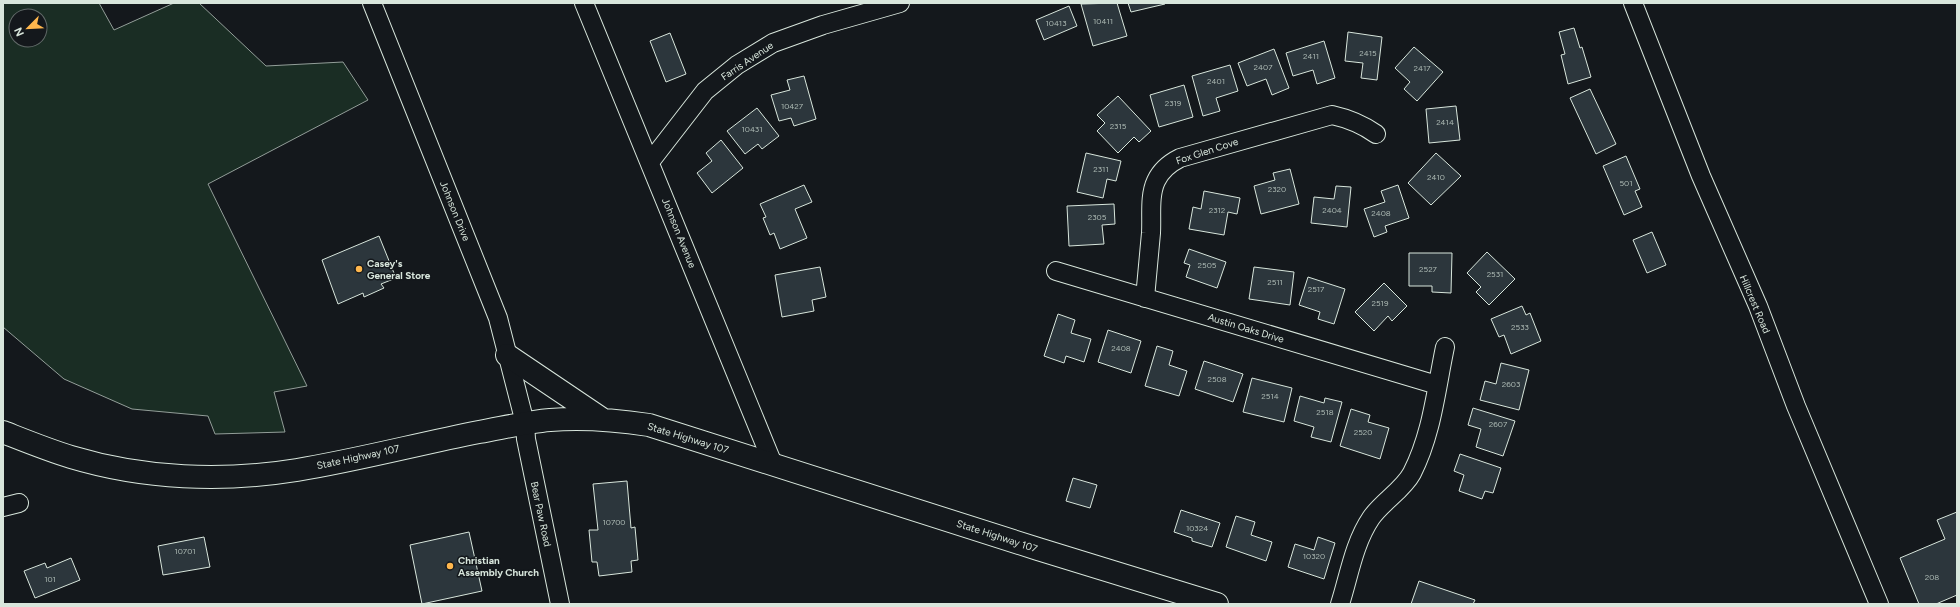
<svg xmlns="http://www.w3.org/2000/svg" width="1960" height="607" font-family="Figtree,sans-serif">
<rect width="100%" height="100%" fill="#14181c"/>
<path fill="#1a2d24" stroke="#939e99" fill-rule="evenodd" d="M 3,3 L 99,3 L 114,30 L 174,3 L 199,3 L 266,66 L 343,62 L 368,100 L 208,184 L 307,386 L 274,392 L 285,432 L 215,434 L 208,416 L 132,409 L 64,379 L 3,327 ZM 16,16 L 40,16 L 40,40 L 16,40 Z"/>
<path fill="#2c363c" stroke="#d8e6dc" d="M 1117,3 L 1127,36 L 1093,46 L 1081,4 Z
M 1128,3 L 1165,3 L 1165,4 L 1131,12 Z
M 1069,6 L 1077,26 L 1044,40 L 1036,20 Z
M 1574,28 L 1580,48 L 1582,47 L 1591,77 L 1568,84 L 1561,55 L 1565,54 L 1559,32 Z
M 1348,32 L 1382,37 L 1377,80 L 1361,78 L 1363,63 L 1345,61 Z
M 670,33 L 686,74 L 666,82 L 650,41 Z
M 1324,41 L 1335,78 L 1317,84 L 1313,70 L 1293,76 L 1286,53 Z
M 1414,47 L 1443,72 L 1417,101 L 1404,89 L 1410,82 L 1395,68 Z
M 1274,49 L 1289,88 L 1272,95 L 1266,79 L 1247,86 L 1238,63 Z
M 1230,65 L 1238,91 L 1216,98 L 1220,111 L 1203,116 L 1192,76 Z
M 804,76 L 816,119 L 794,126 L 791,118 L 779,121 L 771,95 L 790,90 L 787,80 Z
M 1184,85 L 1193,117 L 1159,127 L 1150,95 Z
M 1590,89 L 1616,144 L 1596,154 L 1570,98 Z
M 1118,96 L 1151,131 L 1139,142 L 1134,137 L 1118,153 L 1097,131 L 1105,123 L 1097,115 Z
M 1456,106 L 1460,140 L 1429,143 L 1426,109 Z
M 757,108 L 779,136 L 762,149 L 758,144 L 745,154 L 727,131 Z
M 721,140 L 743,168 L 712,193 L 697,173 L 712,161 L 706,153 Z
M 1086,153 L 1121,161 L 1116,181 L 1107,179 L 1103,198 L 1077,192 Z
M 1436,153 L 1461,176 L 1431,205 L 1408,183 Z
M 1626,156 L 1640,189 L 1635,191 L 1642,207 L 1624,215 L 1603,166 Z
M 1290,169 L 1299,204 L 1261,214 L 1254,186 L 1275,180 L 1273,173 Z
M 804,185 L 812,202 L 795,209 L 807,238 L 780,249 L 774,233 L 770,235 L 763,218 L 766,217 L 760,204 Z
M 1398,185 L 1409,218 L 1385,226 L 1387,232 L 1374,237 L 1364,209 L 1385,202 L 1381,191 Z
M 1336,186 L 1351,187 L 1347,227 L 1311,223 L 1314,197 L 1334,199 Z
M 1204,191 L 1240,198 L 1237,214 L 1228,212 L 1224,235 L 1189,229 L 1193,207 L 1201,209 Z
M 1114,204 L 1115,224 L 1102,225 L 1104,244 L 1069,246 L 1067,206 Z
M 1652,232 L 1666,265 L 1647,273 L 1633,240 Z
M 379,236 L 396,278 L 381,284 L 384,288 L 364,297 L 363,293 L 338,304 L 322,260 Z
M 1189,249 L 1226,262 L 1217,288 L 1186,277 L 1190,265 L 1184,263 Z
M 1487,252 L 1515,279 L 1489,305 L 1476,292 L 1481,287 L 1467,273 Z
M 1409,253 L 1452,253 L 1451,293 L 1432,292 L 1432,286 L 1409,286 Z
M 820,267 L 826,297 L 812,300 L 814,311 L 782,317 L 775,275 Z
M 1254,267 L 1294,272 L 1290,305 L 1249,299 Z
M 1308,277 L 1345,289 L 1334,324 L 1318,319 L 1320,312 L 1299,305 Z
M 1384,283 L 1407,306 L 1392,321 L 1388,316 L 1374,331 L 1355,312 Z
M 1522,306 L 1526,315 L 1530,313 L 1541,341 L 1511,354 L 1504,335 L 1499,337 L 1491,319 Z
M 1058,314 L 1075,320 L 1071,333 L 1091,339 L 1084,362 L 1066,356 L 1064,363 L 1044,356 Z
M 1108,330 L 1141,341 L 1131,373 L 1098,362 Z
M 1157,346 L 1173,351 L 1169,365 L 1187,371 L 1179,396 L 1145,386 Z
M 1204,361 L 1243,374 L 1233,402 L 1195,389 Z
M 1501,363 L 1529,370 L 1519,410 L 1480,400 L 1485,381 L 1496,384 Z
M 1252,378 L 1292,388 L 1284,422 L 1243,412 Z
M 1300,396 L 1324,403 L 1325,398 L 1342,402 L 1331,442 L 1311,437 L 1314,427 L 1294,421 Z
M 1473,408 L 1515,421 L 1503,456 L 1476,447 L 1481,429 L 1468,425 Z
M 1351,409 L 1370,415 L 1368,422 L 1389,428 L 1380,459 L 1340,446 Z
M 1460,454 L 1501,468 L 1493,493 L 1485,491 L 1482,499 L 1459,491 L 1464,475 L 1454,471 Z
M 1073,478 L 1097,485 L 1090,508 L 1066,501 Z
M 627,481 L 631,528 L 635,527 L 638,560 L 631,561 L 632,572 L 599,576 L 597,562 L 592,562 L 589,530 L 598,530 L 593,484 Z
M 1181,510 L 1220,523 L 1212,547 L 1192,541 L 1192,538 L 1174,532 Z
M 1957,512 L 1957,595 L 1936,604 L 1919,604 L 1900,558 L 1945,539 L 1937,520 Z
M 1236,516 L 1255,522 L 1251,535 L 1272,542 L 1266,561 L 1226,547 Z
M 469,532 L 482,591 L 422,604 L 410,545 Z
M 204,537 L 210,567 L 163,575 L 158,546 Z
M 1318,537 L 1335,543 L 1324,579 L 1288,567 L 1295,544 L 1314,550 Z
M 71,558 L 80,580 L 35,598 L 24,571 L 45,563 L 47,568 Z
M 1419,581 L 1475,600 L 1473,604 L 1411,604 Z"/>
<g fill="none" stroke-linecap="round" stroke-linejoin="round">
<defs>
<path id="minor" d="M 372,3 L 498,318 L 525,423 L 526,439 L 560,604
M 584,3 L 773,464
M 1633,3 L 1701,176 L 1758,306 L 1796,406 L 1879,604
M 650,162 L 705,91 L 737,65 L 773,43 L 823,25 L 900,3
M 1056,271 L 1437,385
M 1145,298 C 1147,276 1149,255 1151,233 C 1152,216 1149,196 1156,181 C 1161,170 1170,163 1180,158 L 1332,115 C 1350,119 1362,124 1376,134
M 3,507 L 19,503
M 1340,604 C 1349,576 1354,543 1371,518 C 1382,502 1403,490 1412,473 C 1432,434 1436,390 1445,347"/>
<path id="major" d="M 507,355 L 602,419
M 3,432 C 26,441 48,450 71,457 C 144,479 223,482 297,470 C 358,460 418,444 479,432 C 502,428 526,422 550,420 C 584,417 616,420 649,425 L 1038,549 L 1217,604"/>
</defs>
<use href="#minor" stroke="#d8e6dc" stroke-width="20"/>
<use href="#major" stroke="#d8e6dc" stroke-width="24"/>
<use href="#minor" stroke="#14181c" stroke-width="18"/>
<use href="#major" stroke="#14181c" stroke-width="22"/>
</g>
<g fill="#ffb74d" stroke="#14181c" stroke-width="1.5">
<circle cx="359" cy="269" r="4"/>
<circle cx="450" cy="566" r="4"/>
</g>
<g text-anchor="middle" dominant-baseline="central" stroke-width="3" stroke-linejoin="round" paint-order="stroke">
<g font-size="8" fill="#adbab4">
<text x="1103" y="21">10411</text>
<text x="1056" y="23">10413</text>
<text x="1368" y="53">2415</text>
<text x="1311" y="56">2411</text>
<text x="1263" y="67">2407</text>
<text x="1422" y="68">2417</text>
<text x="1216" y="81">2401</text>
<text x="1173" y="103">2319</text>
<text x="792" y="106">10427</text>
<text x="1445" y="122">2414</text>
<text x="1118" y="126">2315</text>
<text x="752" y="129">10431</text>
<text x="1101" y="169">2311</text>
<text x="1436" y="177">2410</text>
<text x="1626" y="183">501</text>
<text x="1277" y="189">2320</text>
<text x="1217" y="210">2312</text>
<text x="1332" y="210">2404</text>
<text x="1381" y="213">2408</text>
<text x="1097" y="217">2305</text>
<text x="1207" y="265">2505</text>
<text x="1428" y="269">2527</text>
<text x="1495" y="274">2531</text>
<text x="1275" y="282">2511</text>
<text x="1316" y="289">2517</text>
<text x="1380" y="303">2519</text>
<text x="1520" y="327">2533</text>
<text x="1121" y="348">2408</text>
<text x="1217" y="379">2508</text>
<text x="1511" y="384">2603</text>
<text x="1270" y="396">2514</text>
<text x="1325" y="412">2518</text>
<text x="1498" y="424">2607</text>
<text x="1363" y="432">2520</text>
<text x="614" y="522">10700</text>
<text x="1197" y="528">10324</text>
<text x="185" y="551">10701</text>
<text x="1314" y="556">10320</text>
<text x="1932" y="577">208</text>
<text x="50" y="579">101</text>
</g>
<g font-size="10" fill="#d8e6dc" stroke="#14181c">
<text transform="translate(747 61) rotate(-34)">Farris Avenue</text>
<text transform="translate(1207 151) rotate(-18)">Fox Glen Cove</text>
<text transform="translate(455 211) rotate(68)">Johnson Drive</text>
<text transform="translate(679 233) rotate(68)">Johnson Avenue</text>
<text transform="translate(1755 304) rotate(67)">Hillcrest Road</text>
<text transform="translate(1246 328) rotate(17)">Austin Oaks Drive</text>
<text transform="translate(688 438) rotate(17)">State Highway 107</text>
<text transform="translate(358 457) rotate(-12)">State Highway 107</text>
<text transform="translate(541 514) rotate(78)">Bear Paw Road</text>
<text transform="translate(997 536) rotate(18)">State Highway 107</text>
</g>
<g font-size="10" font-weight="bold" fill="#d8e6dc" stroke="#14181c" text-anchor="start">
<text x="367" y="263">Casey's<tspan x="367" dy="12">General Store</tspan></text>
<text x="458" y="560">Christian<tspan x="458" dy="12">Assembly Church</tspan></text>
</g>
</g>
<rect width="1960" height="607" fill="none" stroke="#d8e6dc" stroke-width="8"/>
<g transform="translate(28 28) rotate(246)"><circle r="19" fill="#14181c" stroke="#626a69"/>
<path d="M0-3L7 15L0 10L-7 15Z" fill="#ffb74d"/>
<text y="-6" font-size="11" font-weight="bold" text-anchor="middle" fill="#d8e6dc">N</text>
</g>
</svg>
